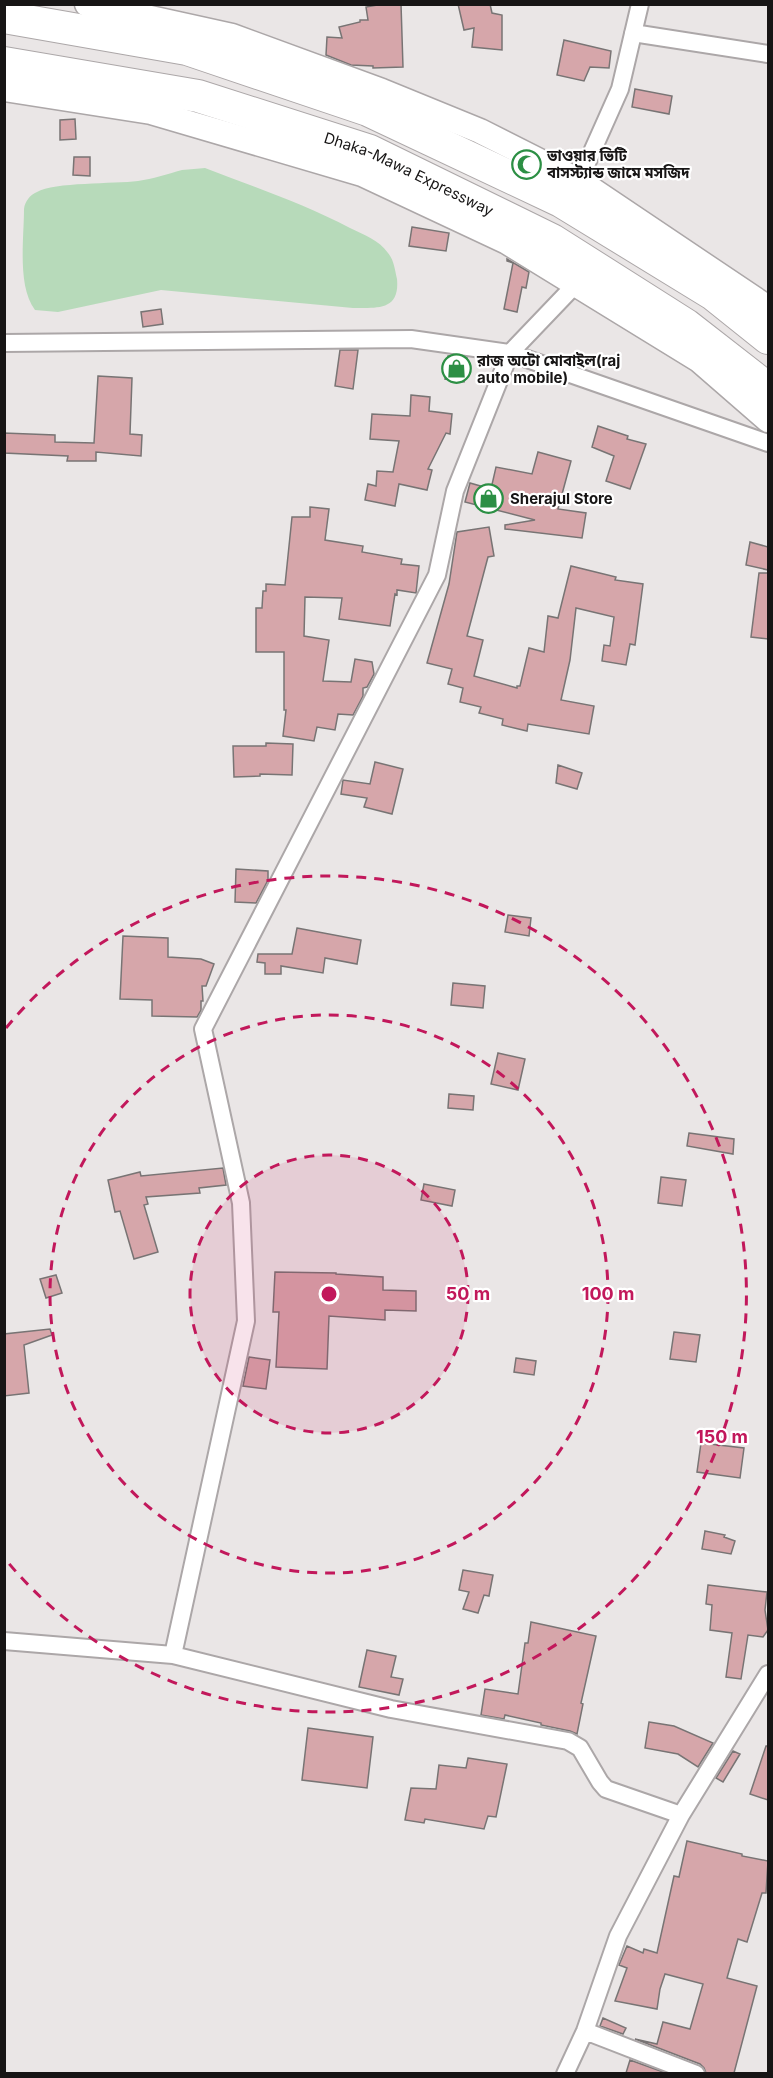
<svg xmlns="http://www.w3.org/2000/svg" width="773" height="2078" font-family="Inter,'Noto Sans Bengali',sans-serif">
<rect width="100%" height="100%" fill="#eae6e6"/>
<path fill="#b7daba" d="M 205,168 C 254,187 304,204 350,228 C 364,235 379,240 388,253 C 394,260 395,270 397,279 C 400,311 377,308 353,308 L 161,290 L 58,312 L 35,310 C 17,286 24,239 24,209 C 25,201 30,195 37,192 C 54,182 114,184 138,181 C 153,179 167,174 182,170 C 190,169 198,169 205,168 Z"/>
<path fill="#d6a6aa" stroke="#787474" stroke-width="1.5" d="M 383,4 L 401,4 L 403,67 L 373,68 L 373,66 L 351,65 L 326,55 L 327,37 L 342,38 L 339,27 L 360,22 L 360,20 L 368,20 L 366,7 Z
M 458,4 L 490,4 L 492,13 L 502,15 L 502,50 L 472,47 L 474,28 L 464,30 Z
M 564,40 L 611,51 L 609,68 L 590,67 L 584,81 L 557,75 Z
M 635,89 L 672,96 L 669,114 L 632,107 Z
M 75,119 L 76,139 L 60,140 L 60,120 Z
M 74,157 L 90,157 L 90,176 L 73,175 Z
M 412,227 L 449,233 L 446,251 L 409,246 Z
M 507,259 L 529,272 L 526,288 L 522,287 L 517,312 L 504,309 L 513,263 L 507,261 Z
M 161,309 L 163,324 L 143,327 L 141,312 Z
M 340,350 L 358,350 L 353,389 L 335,386 Z
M 448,356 L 467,358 L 464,382 L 445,379 Z
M 98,376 L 132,378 L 130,434 L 142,435 L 141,456 L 96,452 L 96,461 L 67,461 L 68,456 L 4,453 L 4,433 L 55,435 L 55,442 L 94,443 Z
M 411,395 L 430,397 L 429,411 L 452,414 L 450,434 L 446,433 L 428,469 L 432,470 L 427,490 L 399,484 L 395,506 L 365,500 L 368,484 L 376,486 L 377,471 L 393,472 L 399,441 L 370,439 L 372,414 L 410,416 Z
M 598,426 L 628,436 L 627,439 L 646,444 L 630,489 L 606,481 L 614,456 L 592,447 Z
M 538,452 L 571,461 L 558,509 L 586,513 L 582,538 L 505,529 L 505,525 L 535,520 L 465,502 L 470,483 L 491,489 L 496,467 L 532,474 Z
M 310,507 L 329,509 L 325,540 L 363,546 L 362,552 L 402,559 L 401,564 L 419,566 L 416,593 L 397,590 L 397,595 L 395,594 L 390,626 L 339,619 L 342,598 L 305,597 L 304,636 L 329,640 L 323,681 L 351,682 L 355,659 L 372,662 L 374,674 L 367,687 L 363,688 L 363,696 L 353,715 L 338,714 L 335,730 L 317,727 L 314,741 L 283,736 L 286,710 L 284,710 L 284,652 L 256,652 L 256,608 L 262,608 L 263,591 L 266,591 L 266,584 L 285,585 L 292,517 L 310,517 Z
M 489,527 L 494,556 L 488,557 L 467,636 L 483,640 L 474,676 L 517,688 L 517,686 L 520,686 L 529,648 L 544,652 L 548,616 L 558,618 L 571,566 L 616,577 L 615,580 L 643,584 L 635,645 L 630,644 L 626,665 L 602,661 L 604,645 L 610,646 L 614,617 L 576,608 L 570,660 L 561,700 L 594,706 L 589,734 L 528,724 L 527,731 L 502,725 L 503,719 L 479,713 L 481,707 L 460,702 L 463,688 L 448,684 L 452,669 L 427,663 L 449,584 L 457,532 Z
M 750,542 L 768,547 L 768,570 L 746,565 Z
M 759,573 L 768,573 L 768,639 L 751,637 Z
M 266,743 L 293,744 L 292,775 L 260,774 L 260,776 L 234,777 L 233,746 L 266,746 Z
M 375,762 L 403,769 L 392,814 L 364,807 L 367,798 L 341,794 L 343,780 L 370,784 Z
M 558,765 L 582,773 L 577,789 L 556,783 Z
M 236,869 L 268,871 L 268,880 L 256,903 L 235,902 Z
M 508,915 L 531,918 L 529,936 L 505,932 Z
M 297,928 L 361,940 L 357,964 L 325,958 L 323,973 L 281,966 L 281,974 L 265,974 L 265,963 L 257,962 L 258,954 L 292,954 Z
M 123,936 L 168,938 L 168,957 L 201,959 L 214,964 L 206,986 L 202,986 L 203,1001 L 201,1001 L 201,1010 L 197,1017 L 152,1016 L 152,1000 L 120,999 Z
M 453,983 L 485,986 L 483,1008 L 451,1005 Z
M 498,1053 L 525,1059 L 518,1090 L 491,1084 Z
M 449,1094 L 474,1096 L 473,1110 L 448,1108 Z
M 689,1133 L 734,1139 L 733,1154 L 687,1146 Z
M 223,1168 L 226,1185 L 199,1188 L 200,1193 L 146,1197 L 148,1204 L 144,1205 L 158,1252 L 134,1259 L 120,1211 L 115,1212 L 108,1180 L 140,1172 L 141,1176 Z
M 661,1177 L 686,1180 L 682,1206 L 658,1203 Z
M 424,1184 L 455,1190 L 452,1206 L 421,1200 Z
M 275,1272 L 336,1273 L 336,1274 L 383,1277 L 383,1290 L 416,1291 L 416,1311 L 385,1310 L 385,1320 L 329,1316 L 327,1369 L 276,1367 L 279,1312 L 273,1312 Z
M 56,1275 L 62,1293 L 46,1298 L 40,1279 Z
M 50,1329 L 52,1335 L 24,1345 L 29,1393 L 4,1396 L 4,1334 Z
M 674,1332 L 700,1335 L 696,1362 L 670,1359 Z
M 249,1357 L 270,1360 L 266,1389 L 243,1386 Z
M 516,1358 L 536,1361 L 534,1375 L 514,1372 Z
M 701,1443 L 744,1448 L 740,1478 L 697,1472 Z
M 705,1531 L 725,1535 L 724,1537 L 735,1541 L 731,1554 L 702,1549 Z
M 463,1570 L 493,1575 L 489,1596 L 484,1595 L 478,1613 L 463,1609 L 469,1592 L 459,1590 Z
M 708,1585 L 767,1592 L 765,1610 L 768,1630 L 763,1637 L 748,1635 L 741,1679 L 726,1677 L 732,1633 L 710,1630 L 712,1605 L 706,1604 Z
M 531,1622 L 596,1636 L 581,1703 L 583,1704 L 577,1734 L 570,1731 L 541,1725 L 541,1723 L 505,1715 L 504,1719 L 481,1715 L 485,1689 L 518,1694 L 525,1643 L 528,1643 Z
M 367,1650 L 396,1656 L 391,1677 L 403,1679 L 399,1695 L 359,1687 Z
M 649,1722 L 674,1726 L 713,1743 L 698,1767 L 678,1754 L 645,1748 Z
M 308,1728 L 373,1737 L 367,1788 L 302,1780 Z
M 766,1746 L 768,1746 L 768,1800 L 750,1794 Z
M 733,1751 L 740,1754 L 723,1782 L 716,1778 Z
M 468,1758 L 507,1764 L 496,1817 L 488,1816 L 484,1829 L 425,1819 L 424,1823 L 405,1820 L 411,1788 L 436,1789 L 439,1765 L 466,1768 Z
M 687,1841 L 742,1854 L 742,1856 L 768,1861 L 766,1893 L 762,1893 L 747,1942 L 738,1939 L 727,1978 L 757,1986 L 734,2073 L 706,2073 L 704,2068 L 700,2064 L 635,2039 L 657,2044 L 663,2022 L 690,2029 L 703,1984 L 665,1974 L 660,1989 L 657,2009 L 615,2001 L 627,1968 L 619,1965 L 627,1946 L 643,1953 L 644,1949 L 657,1953 L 674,1876 L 679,1877 Z
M 603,2018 L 626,2028 L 623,2034 L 600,2026 Z
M 630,2060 L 666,2073 L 626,2073 Z"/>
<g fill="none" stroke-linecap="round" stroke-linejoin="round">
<defs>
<path id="street" d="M 633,33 L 768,54
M 579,181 L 620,89 L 640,4
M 4,343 L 411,339 L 510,353 L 768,443
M 4,1641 L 173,1655 L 391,1709 L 568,1741 L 580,1748 L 600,1782 L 606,1789 L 681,1815
M 173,1655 L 246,1321 L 241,1203 L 203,1029 L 437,575 L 455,491 L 510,353 L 575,285
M 585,2031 L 696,2074
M 565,2074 L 585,2031 L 618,1936 L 681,1815 L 768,1674"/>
<path id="secondary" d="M 87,4 L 232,36 L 382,91 L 480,131 L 579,181 L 768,308
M 4,89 L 151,112 L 362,174 L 507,242 L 699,360 L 768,420"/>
<g id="highway">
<path d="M 4,17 L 187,49 L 368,110 L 561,201 L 713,294 L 768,338"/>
<path id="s1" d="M 4,63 L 198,96 L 370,151 L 552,240 L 686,325 L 768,389"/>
</g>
</defs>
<use href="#street" stroke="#aca7a8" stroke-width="20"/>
<use href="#secondary" stroke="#aca7a8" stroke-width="27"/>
<use href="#highway" stroke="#aca7a8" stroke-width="34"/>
<use href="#street" stroke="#fff" stroke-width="16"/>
<use href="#secondary" stroke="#fff" stroke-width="24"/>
<use href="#highway" stroke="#fff" stroke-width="32"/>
</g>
<circle cx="329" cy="1294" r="139" fill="#c2185b" fill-opacity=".12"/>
<g fill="none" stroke="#c2185b" stroke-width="3" stroke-dasharray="10 8">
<circle cx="329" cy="1294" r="139"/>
<circle cx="329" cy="1294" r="279"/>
<path d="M6 1028A418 418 0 1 1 6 1560"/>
</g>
<defs>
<symbol id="mosque-ring" viewBox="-11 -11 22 22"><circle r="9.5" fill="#fff" stroke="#2c8f44" stroke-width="1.5"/><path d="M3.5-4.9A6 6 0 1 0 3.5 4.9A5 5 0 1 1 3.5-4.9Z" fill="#2c8f44"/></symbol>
<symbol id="shop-ring" viewBox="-11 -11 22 22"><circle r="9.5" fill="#fff" stroke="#2c8f44" stroke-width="1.5"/><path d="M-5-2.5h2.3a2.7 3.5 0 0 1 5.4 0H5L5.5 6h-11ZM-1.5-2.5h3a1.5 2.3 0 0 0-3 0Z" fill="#2c8f44"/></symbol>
</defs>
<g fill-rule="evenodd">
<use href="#mosque-ring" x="510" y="148" width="33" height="33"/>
<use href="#shop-ring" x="440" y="352" width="33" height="33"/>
<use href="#shop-ring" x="472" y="482" width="33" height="33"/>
</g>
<g text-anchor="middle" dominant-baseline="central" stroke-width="4.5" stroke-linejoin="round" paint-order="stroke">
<g font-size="15" font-weight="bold" fill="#171515" stroke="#fff" text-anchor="start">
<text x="547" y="155">ভাওয়ার ভিটি<tspan x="547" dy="17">বাসস্ট্যান্ড জামে মসজিদ</tspan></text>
<text x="477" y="360">রাজ অটো মোবাইল(raj<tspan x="477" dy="17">auto mobile)</tspan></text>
<text x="510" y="498">Sherajul Store</text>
</g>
<g font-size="15" fill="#171515" stroke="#fff">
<text stroke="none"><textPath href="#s1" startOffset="422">Dhaka-Mawa Expressway</textPath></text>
</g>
</g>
<circle cx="329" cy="1294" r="9" fill="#c2185b" stroke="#fff" stroke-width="3"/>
<g font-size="18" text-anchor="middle" font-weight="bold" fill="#c2185b" stroke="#fff" stroke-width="4.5" stroke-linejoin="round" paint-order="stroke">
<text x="468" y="1300">50 m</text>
<text x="608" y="1300">100 m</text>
<text x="722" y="1443">150 m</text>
</g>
<rect width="773" height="2078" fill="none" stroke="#171515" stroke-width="12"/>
</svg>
